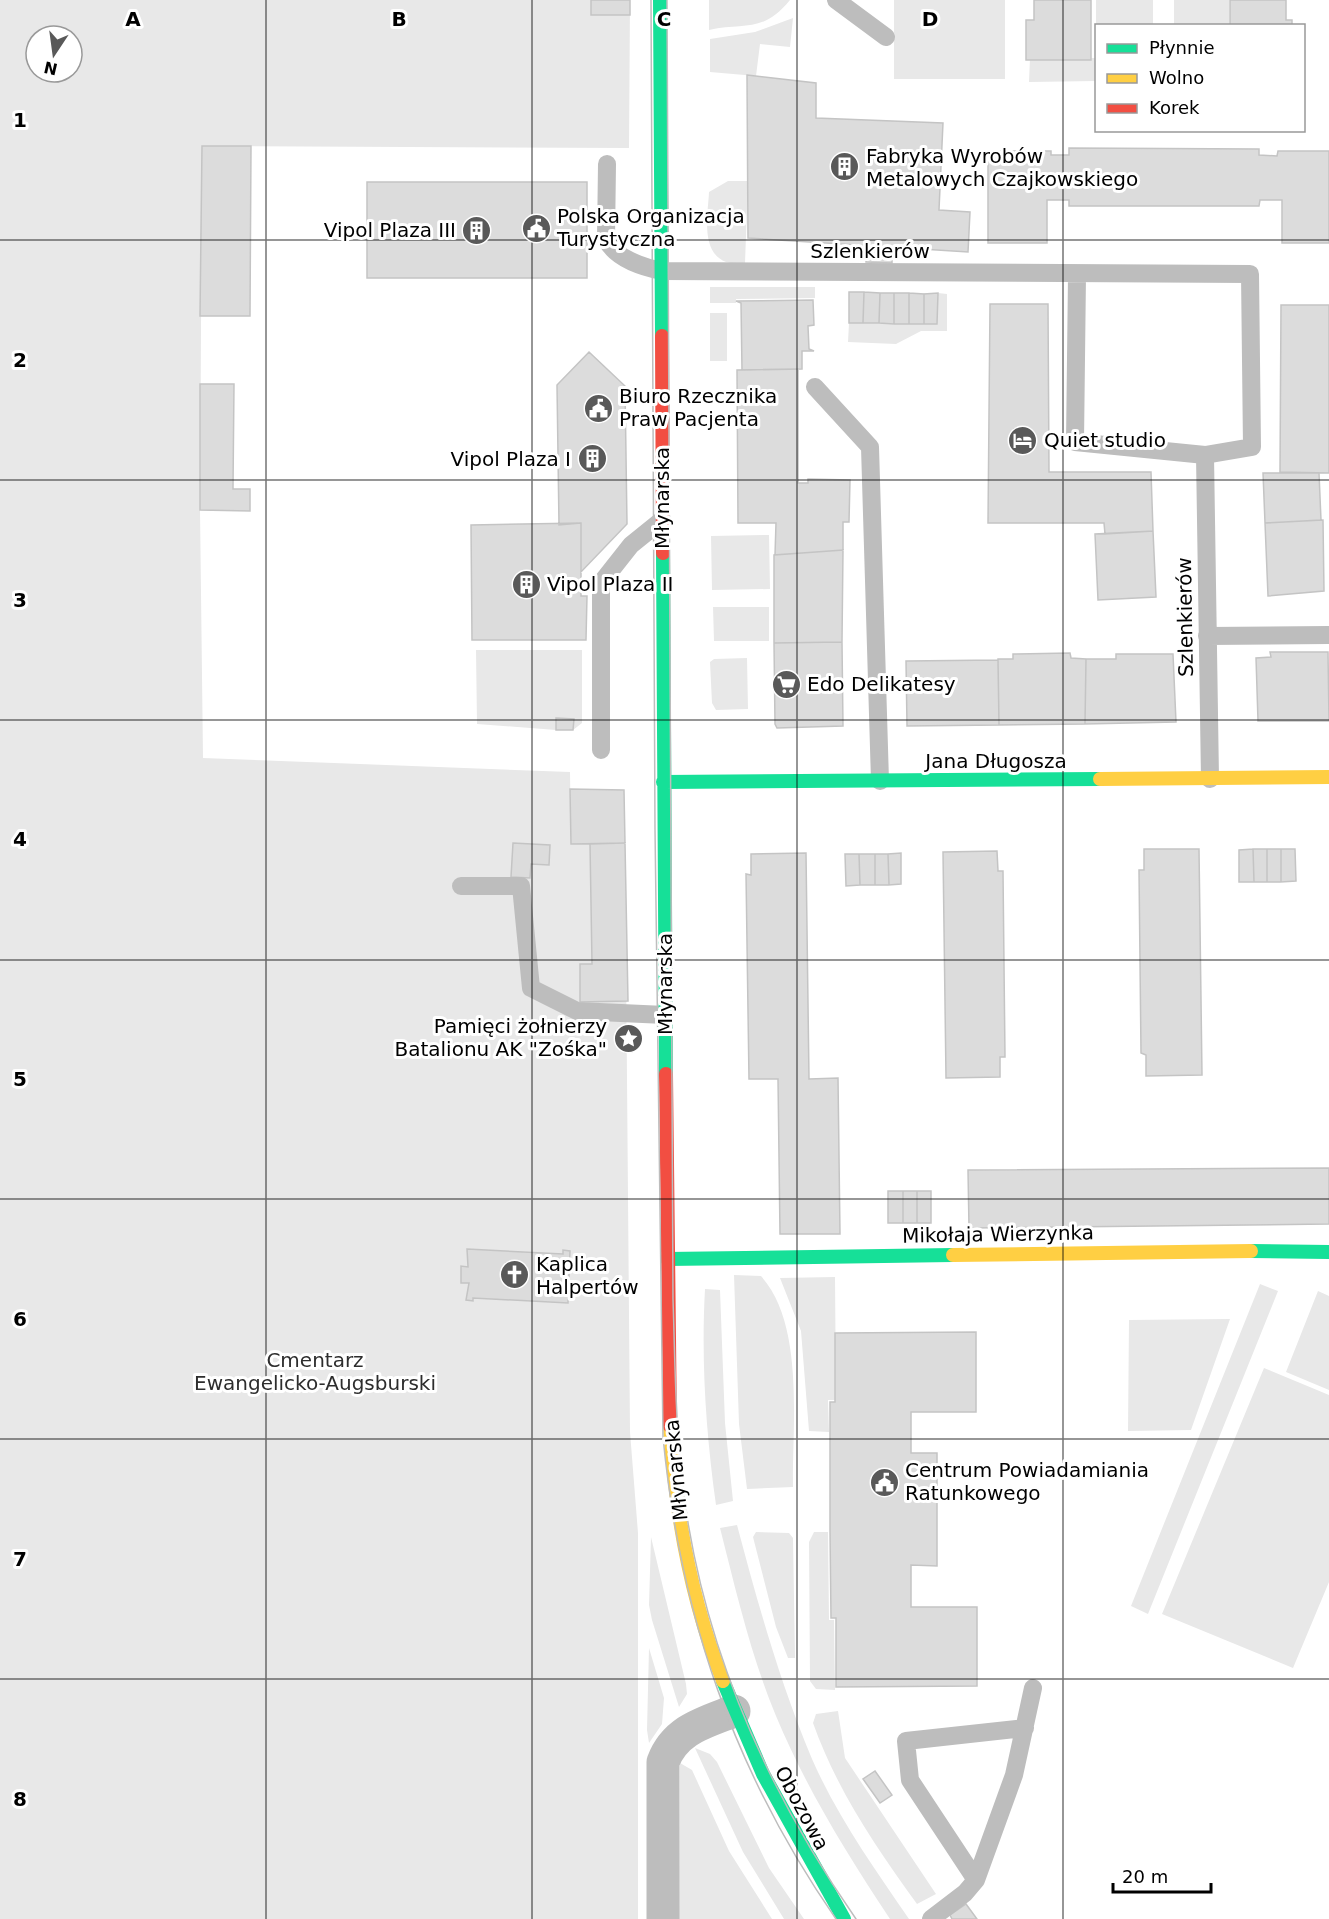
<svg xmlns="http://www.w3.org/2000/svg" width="1329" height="1919" font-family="'DejaVu Sans',sans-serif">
<rect width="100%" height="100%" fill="#fff"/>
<path fill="#e8e8e8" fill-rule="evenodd" d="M 0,0 L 630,0 L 629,148 L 202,146 L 200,510 L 203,758 L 570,772 L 571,844 L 625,843 L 630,1432 L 638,1533 L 638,1919 L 0,1919 ZM 36,36 L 72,36 L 72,72 L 36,72 Z
M 709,0 L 790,0 C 762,34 745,22 709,30 Z
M 894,0 L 1005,0 L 1005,79 L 894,79 Z
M 1096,0 L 1153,0 L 1153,25 L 1096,26 L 1096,81 L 1029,82 L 1030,58 L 1096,58 Z
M 1174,0 L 1229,0 L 1229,25 L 1174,25 Z
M 793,18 L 790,47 L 760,44 L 756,76 L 710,72 L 710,39 L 755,32 Z
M 728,181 L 748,181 L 745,263 C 740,263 731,264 726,262 C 700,252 708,214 709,192 Z
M 710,287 L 815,287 L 815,298 L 736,299 L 736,303 L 710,303 Z
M 938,293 L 947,294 L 947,331 L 921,331 L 896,344 L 848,342 L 849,323 L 937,324 Z
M 710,313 L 727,313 L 727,361 L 710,361 Z
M 769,535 L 770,589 L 712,590 L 711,536 Z
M 713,607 L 769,607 L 769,641 L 714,641 Z
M 476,650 L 582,650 L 582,723 L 573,730 L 573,719 L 556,718 L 556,730 L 477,724 Z
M 747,658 L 748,709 L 716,710 L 712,703 L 710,662 L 714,659 Z
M 734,1275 L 761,1276 C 805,1325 792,1425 793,1487 L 747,1489 L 739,1424 Z
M 835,1277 L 836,1400 L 828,1400 L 829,1432 L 809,1431 L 801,1331 L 780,1278 Z
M 1260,1284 L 1278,1291 L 1148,1614 L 1131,1606 Z
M 705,1289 L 720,1290 L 725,1423 L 733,1501 L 716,1505 C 706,1432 701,1362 705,1289 Z
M 1318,1291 L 1329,1296 L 1329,1390 L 1286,1372 Z
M 1230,1319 L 1191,1430 L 1128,1431 L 1129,1320 Z
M 1264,1368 L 1329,1395 L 1329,1582 L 1293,1668 L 1162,1614 Z
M 737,1525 C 758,1604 780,1683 812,1759 C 837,1816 874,1868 909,1919 L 890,1919 C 847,1854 806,1788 776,1716 C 751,1656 736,1591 720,1528 Z
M 756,1532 L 789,1533 L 793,1538 L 795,1658 L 788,1658 L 776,1627 L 753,1537 Z
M 814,1532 L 828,1532 L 829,1620 L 834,1620 L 835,1690 L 816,1689 L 810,1681 L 809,1542 Z
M 651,1537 L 686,1684 L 687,1694 L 679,1707 L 652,1620 L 649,1605 Z
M 649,1648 L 664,1698 L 662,1724 L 649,1743 L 647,1730 Z
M 838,1711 L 845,1758 L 936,1894 L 917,1904 C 875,1846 837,1790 813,1723 L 816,1714 Z
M 695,1748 L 710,1754 L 717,1762 L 769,1868 L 804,1919 L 784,1919 L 743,1852 Z
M 680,1763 L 692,1770 L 729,1851 L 772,1919 L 679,1919 Z"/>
<path fill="#dcdcdc" stroke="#c4c4c4" stroke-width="1.5" d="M 591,0 L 630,0 L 630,15 L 591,15 Z
M 1034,0 L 1091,0 L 1091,60 L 1026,60 L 1026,20 L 1034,20 Z
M 1230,0 L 1286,0 L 1286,20 L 1292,20 L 1292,26 L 1230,26 Z
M 747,75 L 816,83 L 816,118 L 943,123 L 939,210 L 970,212 L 968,252 L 748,238 Z
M 202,146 L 251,146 L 250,316 L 200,316 Z
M 1069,148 L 1259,149 L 1259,155 L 1277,156 L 1278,151 L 1329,151 L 1329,243 L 1282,243 L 1282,200 L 1260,200 L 1259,206 L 1069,206 L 1069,200 L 1047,200 L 1047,243 L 988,243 L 988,151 L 1051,151 L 1051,155 L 1069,155 Z
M 367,182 L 587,182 L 587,278 L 367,278 Z
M 867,248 L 892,250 L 892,263 L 866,262 Z
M 849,292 L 864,292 L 863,323 L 849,323 Z
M 864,292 L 880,293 L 879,323 L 863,323 Z
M 880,293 L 894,293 L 894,324 L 879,323 Z
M 894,293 L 909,293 L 909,324 L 894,324 Z
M 909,293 L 924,294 L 924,324 L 909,324 Z
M 938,293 L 937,324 L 924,324 L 924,294 Z
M 813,300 L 814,325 L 808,326 L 809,349 L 814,351 L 802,351 L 802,369 L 742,370 L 741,303 L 736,301 Z
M 990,304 L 1048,304 L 1049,472 L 1151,472 L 1153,531 L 1105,534 L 1104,523 L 988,523 Z
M 1281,305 L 1329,305 L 1329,473 L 1280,472 Z
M 589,352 L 625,386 L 627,524 L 581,572 L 581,523 L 559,525 L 557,385 Z
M 798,369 L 798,483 L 808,483 L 808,479 L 850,480 L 849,522 L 843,522 L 843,550 L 775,555 L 776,523 L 738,523 L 737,370 Z
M 200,384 L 234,384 L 233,489 L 250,489 L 250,511 L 200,510 Z
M 1263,473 L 1319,473 L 1321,520 L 1265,523 Z
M 1323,520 L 1324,591 L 1268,596 L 1265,523 Z
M 581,523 L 581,596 L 587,596 L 586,640 L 472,640 L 471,525 Z
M 1153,531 L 1156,597 L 1098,600 L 1095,534 Z
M 843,550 L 842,642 L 774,643 L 774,555 Z
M 842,642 L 843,726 L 777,728 L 775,724 L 774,643 Z
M 1270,652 L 1328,652 L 1329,721 L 1258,721 L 1256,658 L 1271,657 Z
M 1070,653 L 1071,658 L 1086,659 L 1085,724 L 999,725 L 998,659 L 1013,659 L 1013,654 Z
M 1116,654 L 1173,654 L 1176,722 L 1085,724 L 1086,659 L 1116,659 Z
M 998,660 L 999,725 L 907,726 L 906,661 Z
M 556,718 L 574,719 L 573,730 L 556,730 Z
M 570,789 L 624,790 L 625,843 L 571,844 Z
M 513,843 L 550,845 L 549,865 L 531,864 L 530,878 L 511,877 Z
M 625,843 L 628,1001 L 580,1002 L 580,964 L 592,964 L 590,844 Z
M 1144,849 L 1199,849 L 1202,1075 L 1146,1076 L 1146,1055 L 1141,1053 L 1139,870 L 1144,870 Z
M 1253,849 L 1254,882 L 1239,882 L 1239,850 Z
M 1253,849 L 1267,849 L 1267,882 L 1254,882 Z
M 1267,849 L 1281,849 L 1281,882 L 1267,882 Z
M 1281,849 L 1295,849 L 1296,881 L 1281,882 Z
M 997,851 L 998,871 L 1003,871 L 1005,1057 L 1000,1057 L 1000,1077 L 946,1078 L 943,852 Z
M 806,853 L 809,1079 L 838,1078 L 840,1234 L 780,1234 L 778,1079 L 749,1079 L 746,874 L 751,875 L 751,854 Z
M 901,853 L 901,884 L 889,885 L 888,854 Z
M 845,854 L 859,854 L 860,885 L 846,886 Z
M 859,854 L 875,854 L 875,885 L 860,885 Z
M 875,854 L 888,854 L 889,885 L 875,885 Z
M 1329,1168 L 1329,1224 L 969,1228 L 968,1170 Z
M 888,1191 L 903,1191 L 903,1223 L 888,1223 Z
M 903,1191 L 917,1191 L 917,1223 L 903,1223 Z
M 917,1191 L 931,1191 L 931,1223 L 917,1223 Z
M 467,1249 L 563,1254 L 563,1250 L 570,1251 L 568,1303 L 473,1298 L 473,1301 L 466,1300 L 469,1283 L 461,1283 L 461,1266 L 468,1267 Z
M 976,1332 L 976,1412 L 911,1412 L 911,1453 L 937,1453 L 937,1566 L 911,1565 L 911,1607 L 977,1607 L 977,1686 L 836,1687 L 836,1618 L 831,1618 L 830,1531 L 830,1402 L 835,1402 L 835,1333 Z
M 875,1771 L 892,1795 L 880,1803 L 863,1779 Z
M 966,1904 L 977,1919 L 952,1919 L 950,1915 Z"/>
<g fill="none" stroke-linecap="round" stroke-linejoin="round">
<path stroke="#bdbdbd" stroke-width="18" d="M 836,0 L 886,37
M 607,164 L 606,239 C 615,258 642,267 662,271 L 1250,274 L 1252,447 L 1205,455 L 1210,779
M 1077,275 L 1075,442 L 1205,455
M 815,387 L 870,447 L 880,781
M 1207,636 L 1329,635
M 601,750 L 601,583 L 631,545 L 662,520
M 461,886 L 521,886 L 531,988 L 577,1011 L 665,1015
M 976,1880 L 910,1780 L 906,1741 L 1025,1728
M 931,1919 L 965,1893 L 976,1880 L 1014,1775 L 1033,1688"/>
<path stroke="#bdbdbd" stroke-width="33" d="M 663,1919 L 663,1762 C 675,1730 703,1723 734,1711"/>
<path stroke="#16e098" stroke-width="14" d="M 660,0 L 662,336
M 663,553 L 666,1074
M 663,782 L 1100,779
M 1251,1251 L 1329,1252
M 667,1259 L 953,1255
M 723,1681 L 763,1774 L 844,1919"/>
<path stroke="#ffcf43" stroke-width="14" d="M 1100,779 L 1329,777
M 953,1255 L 1251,1251
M 670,1426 C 675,1513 691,1600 723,1681"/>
<path stroke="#f24e42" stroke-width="14" d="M 662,336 L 663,553
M 666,1074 L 670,1426"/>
<path stroke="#bdbdbd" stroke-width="1.5" d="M 651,0 L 655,829 L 663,1437 C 680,1615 734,1772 836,1919
M 667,0 L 673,1299 C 675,1357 675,1414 681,1471 C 698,1635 763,1785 856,1919"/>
</g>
<path fill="none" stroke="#000" stroke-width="1.5" stroke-opacity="0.55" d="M 266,0 L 266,1919M 532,0 L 532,1919M 797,0 L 797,1919M 1063,0 L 1063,1919M 0,240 L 1329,240M 0,480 L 1329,480M 0,720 L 1329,720M 0,960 L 1329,960M 0,1199 L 1329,1199M 0,1439 L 1329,1439M 0,1679 L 1329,1679"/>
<defs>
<symbol id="building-disc" viewBox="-11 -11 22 22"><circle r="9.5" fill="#595959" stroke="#fff"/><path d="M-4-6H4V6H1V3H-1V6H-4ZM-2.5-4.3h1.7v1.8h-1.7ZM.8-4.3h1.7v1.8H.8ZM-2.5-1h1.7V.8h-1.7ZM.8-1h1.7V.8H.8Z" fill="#fff"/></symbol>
<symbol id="civic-disc" viewBox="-11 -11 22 22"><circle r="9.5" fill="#595959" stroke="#fff"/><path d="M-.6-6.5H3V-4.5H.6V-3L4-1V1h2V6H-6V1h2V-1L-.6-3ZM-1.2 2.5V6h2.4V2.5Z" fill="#fff"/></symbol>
<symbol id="hotel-disc" viewBox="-11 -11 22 22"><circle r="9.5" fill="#595959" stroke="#fff"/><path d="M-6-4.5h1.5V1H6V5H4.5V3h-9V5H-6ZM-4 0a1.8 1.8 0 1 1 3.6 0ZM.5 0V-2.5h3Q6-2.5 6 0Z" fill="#fff"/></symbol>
<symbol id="supermarket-disc" viewBox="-11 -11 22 22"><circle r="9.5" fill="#595959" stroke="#fff"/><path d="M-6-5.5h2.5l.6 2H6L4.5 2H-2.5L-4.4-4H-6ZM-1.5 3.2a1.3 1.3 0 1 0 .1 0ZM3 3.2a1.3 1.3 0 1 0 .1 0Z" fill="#fff"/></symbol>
<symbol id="sight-disc" viewBox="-11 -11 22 22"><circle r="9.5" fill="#595959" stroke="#fff"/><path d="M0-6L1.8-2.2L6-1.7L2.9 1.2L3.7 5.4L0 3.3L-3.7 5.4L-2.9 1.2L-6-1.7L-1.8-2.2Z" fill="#fff"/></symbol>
<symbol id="church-disc" viewBox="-11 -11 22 22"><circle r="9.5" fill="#595959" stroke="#fff"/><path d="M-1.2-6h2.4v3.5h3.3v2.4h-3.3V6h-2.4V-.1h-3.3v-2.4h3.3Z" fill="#fff"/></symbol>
</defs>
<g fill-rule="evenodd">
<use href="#building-disc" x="828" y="150" width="33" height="33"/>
<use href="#civic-disc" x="520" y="212" width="33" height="33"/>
<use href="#building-disc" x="460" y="214" width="33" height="33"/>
<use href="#civic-disc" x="582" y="392" width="33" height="33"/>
<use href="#hotel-disc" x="1006" y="424" width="33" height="33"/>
<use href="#building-disc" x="576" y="442" width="33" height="33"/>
<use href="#building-disc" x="510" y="568" width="33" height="33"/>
<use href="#supermarket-disc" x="770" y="668" width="33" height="33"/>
<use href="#sight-disc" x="612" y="1022" width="33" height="33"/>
<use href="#church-disc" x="498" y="1258" width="33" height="33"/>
<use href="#civic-disc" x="868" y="1466" width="33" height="33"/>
</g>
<g text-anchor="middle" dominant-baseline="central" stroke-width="6" stroke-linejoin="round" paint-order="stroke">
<g font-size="20" fill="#000" stroke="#fff" text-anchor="start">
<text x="866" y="156">Fabryka Wyrobów<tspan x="866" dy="23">Metalowych Czajkowskiego</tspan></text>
<text x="557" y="216">Polska Organizacja<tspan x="557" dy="23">Turystyczna</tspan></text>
<text x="456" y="230" text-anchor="end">Vipol Plaza III</text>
<text x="619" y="396">Biuro Rzecznika<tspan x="619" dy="23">Praw Pacjenta</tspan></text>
<text x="1044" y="440">Quiet studio</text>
<text x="571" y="459" text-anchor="end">Vipol Plaza I</text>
<text x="547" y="584">Vipol Plaza II</text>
<text x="807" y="684">Edo Delikatesy</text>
<text x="607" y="1026" text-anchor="end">Pamięci żołnierzy<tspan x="607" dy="23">Batalionu AK "Zośka"</tspan></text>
<text x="536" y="1264">Kaplica<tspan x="536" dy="23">Halpertów</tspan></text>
<text x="905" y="1470">Centrum Powiadamiania<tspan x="905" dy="23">Ratunkowego</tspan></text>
</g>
<g font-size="20" fill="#000" stroke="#fff">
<text x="870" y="251">Szlenkierów</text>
<text transform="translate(662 498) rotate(-90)">Młynarska</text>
<text transform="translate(1185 617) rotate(-91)">Szlenkierów</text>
<text x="996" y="761">Jana Długosza</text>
<text transform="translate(665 984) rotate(-90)">Młynarska</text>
<text transform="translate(998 1234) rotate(-1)">Mikołaja Wierzynka</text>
<text transform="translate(676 1470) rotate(-95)">Młynarska</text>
<text transform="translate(802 1808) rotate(62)">Obozowa</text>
</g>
<g font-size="20" fill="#2d2d2d" stroke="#fff">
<text x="315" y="1360">Cmentarz<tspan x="315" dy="23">Ewangelicko-Augsburski</tspan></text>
</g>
</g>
<g font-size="20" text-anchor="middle" font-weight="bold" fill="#000" stroke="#fff" stroke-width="6" stroke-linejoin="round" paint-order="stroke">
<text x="133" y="26">A</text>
<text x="399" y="26">B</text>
<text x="664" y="26">C</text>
<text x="930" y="26">D</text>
<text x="20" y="127">1</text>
<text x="20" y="367">2</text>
<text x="20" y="607">3</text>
<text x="20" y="846">4</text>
<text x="20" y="1086">5</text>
<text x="20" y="1326">6</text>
<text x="20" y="1566">7</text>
<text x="20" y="1806">8</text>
</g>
<rect x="1095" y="24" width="210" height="108" fill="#ffffff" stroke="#999999" stroke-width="1.5"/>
<rect x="1107" y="44" width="30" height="9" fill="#16e098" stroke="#999999" stroke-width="1.5"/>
<text x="1149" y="54" font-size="18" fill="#000000">Płynnie</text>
<rect x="1107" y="74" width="30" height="9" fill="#ffcf43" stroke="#999999" stroke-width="1.5"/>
<text x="1149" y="84" font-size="18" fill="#000000">Wolno</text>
<rect x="1107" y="104" width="30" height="9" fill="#f24e42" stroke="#999999" stroke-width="1.5"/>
<text x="1149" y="114" font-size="18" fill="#000000">Korek</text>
<g transform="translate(54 54) rotate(193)"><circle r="28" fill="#ffffff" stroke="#999999" stroke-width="1.5"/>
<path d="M0-4.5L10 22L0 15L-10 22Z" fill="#595959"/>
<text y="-9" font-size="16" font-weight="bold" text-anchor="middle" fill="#000000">N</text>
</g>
<path d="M1113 1883v9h98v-9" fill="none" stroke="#000000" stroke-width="3"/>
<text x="1122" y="1883" font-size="18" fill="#000000" stroke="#ffffff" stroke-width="4.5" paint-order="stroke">20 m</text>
</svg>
